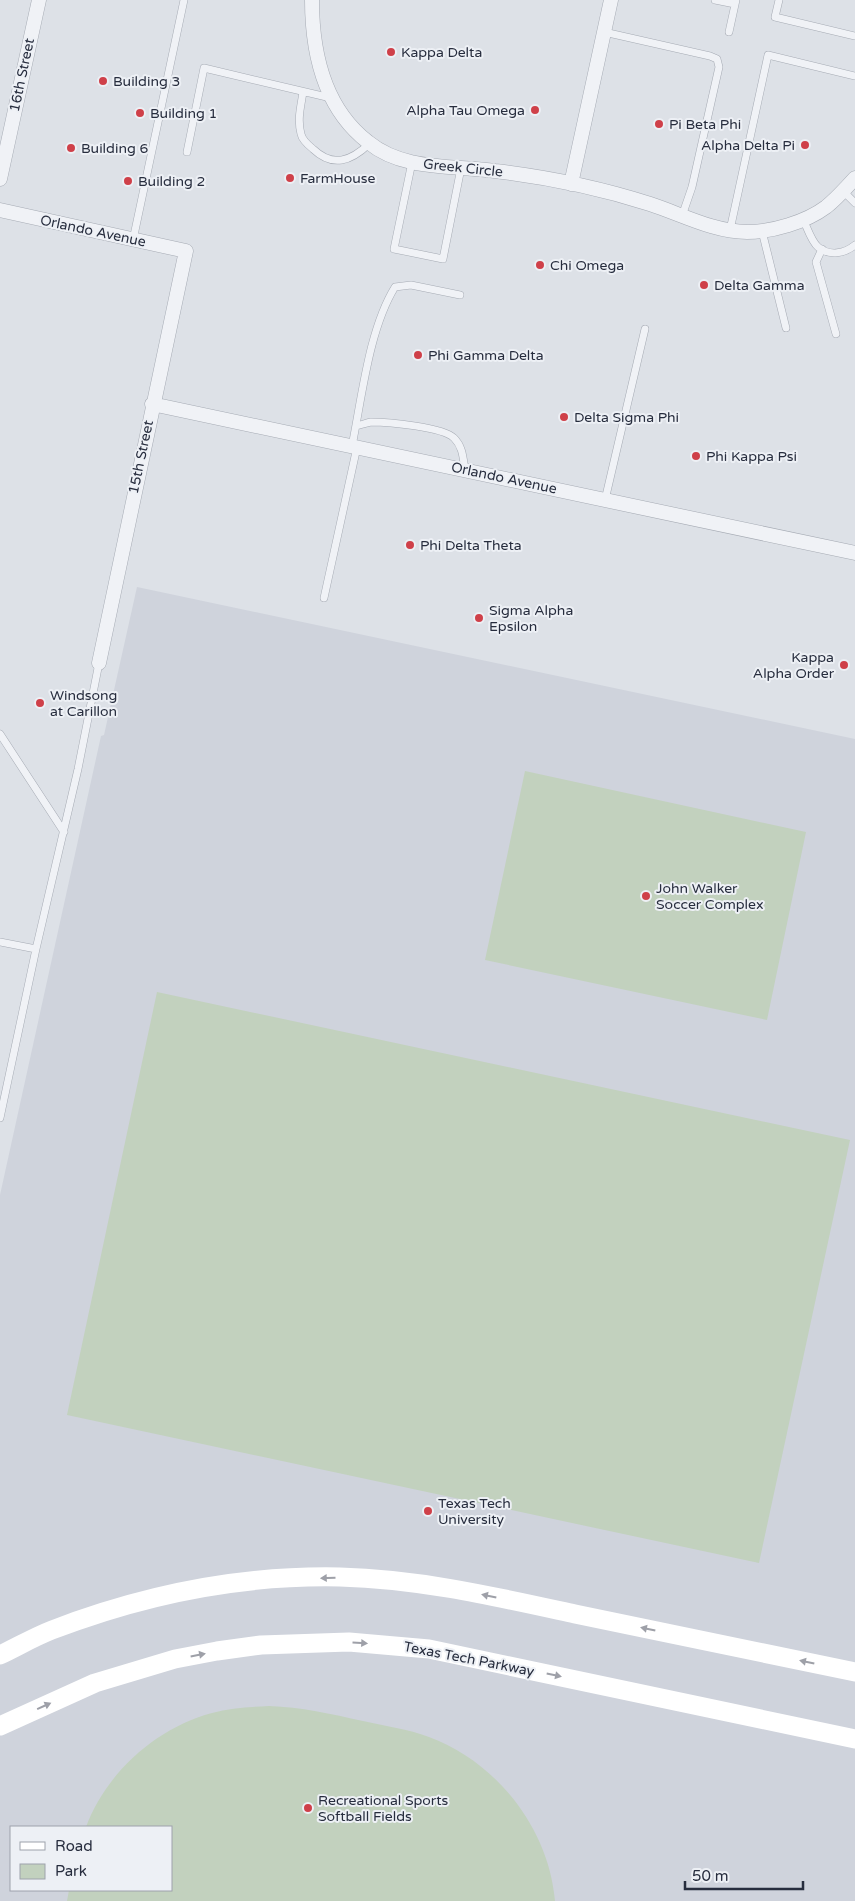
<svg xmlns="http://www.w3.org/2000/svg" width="855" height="1901" font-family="'Varela Round',sans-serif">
<rect width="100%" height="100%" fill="#dde1e7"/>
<path fill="#cfd3dc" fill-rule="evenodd" d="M 137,587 L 855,739 L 855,1901 L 0,1901 L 0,1195 L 101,736 L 104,735 ZM 11,1827 L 171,1827 L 171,1890 L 11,1890 Z"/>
<path fill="#c2d1be" d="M 525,771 L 806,832 L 767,1020 L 485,960 Z
M 157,992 L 850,1140 L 759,1563 L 67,1415 Z
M 269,1706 C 301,1707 331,1714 363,1721 C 385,1726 408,1729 429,1737 C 497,1762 549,1829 555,1901 L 67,1901 L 69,1890 L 171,1890 L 171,1827 L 86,1827 C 106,1773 156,1728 212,1713 C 230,1708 250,1707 269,1706 Z"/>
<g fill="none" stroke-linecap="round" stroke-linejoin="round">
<defs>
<path id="service" d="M 715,0 L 735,4
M 779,0 L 775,17 L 855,36
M 604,32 L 710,56 L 717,59 L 719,67 L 692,187 L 682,216
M 729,32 L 736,0
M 303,92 C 301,106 297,119 301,134 C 302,139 308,145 313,149 C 333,168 351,161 369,144
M 187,152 L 204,68 L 331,98
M 412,162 L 394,249 L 443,259 L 461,168
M 843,191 L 855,203
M 803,219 C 807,227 811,241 818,247 C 830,257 845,253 855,245
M 730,230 L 768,55 L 855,76
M 762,231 L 786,328
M 133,240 L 184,0
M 822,249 L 816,262 L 836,334
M 356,426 C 361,425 366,423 371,422 C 388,422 443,427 454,438 C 463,447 463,458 465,470
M 352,446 C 362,397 369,329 395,287 L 411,285 L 460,295
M 605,500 L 645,329
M 324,598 L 357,447
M 0,734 L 64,832
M 0,942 L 36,949
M 0,1118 L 36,949 L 78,769 L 99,663"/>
<path id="minor" d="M 312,0 C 312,53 324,108 368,142 C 403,171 453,165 495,171 C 546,177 600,188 650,204 C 681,214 714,232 747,232 C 772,232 806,222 826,207 C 836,199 846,188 855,178
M 0,179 L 39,0
M 571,184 L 611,0
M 0,210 L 186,251 L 99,663
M 152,404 L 855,553"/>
</defs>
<use href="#service" stroke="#a6abb4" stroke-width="8"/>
<use href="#minor" stroke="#a6abb4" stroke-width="15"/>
<use href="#service" stroke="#f0f2f6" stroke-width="7"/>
<use href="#minor" stroke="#f0f2f6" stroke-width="14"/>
<path stroke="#fff" stroke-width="19" d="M 0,1655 C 17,1647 34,1637 52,1630 C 143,1595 242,1575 340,1577 C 420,1579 497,1597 575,1614 C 668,1633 762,1653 855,1672
M 0,1726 L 95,1683 L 175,1659 L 217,1651 L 261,1645 L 349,1642 L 429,1649 L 855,1739"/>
</g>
<defs><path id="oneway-solid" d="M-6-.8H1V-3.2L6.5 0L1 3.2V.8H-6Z" transform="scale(1.25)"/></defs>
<g fill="#9ea0a8">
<use href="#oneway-solid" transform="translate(328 1578) rotate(178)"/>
<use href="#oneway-solid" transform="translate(489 1596) rotate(-168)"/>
<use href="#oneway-solid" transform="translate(648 1629) rotate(-168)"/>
<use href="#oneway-solid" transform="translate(360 1643) rotate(3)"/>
<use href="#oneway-solid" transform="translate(198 1655) rotate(-11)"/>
<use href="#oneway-solid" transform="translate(807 1662) rotate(-168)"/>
<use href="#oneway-solid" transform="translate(554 1675) rotate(12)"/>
<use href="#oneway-solid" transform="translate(44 1706) rotate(-24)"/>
</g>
<g fill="#cf4049" stroke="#edf0f5" stroke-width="2">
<circle cx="391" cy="52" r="5"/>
<circle cx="103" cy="81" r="5"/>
<circle cx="535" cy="110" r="5"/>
<circle cx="140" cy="113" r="5"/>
<circle cx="659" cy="124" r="5"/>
<circle cx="805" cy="145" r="5"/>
<circle cx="71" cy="148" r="5"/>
<circle cx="290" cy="178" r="5"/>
<circle cx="128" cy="181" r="5"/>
<circle cx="540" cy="265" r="5"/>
<circle cx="704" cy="285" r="5"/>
<circle cx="418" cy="355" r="5"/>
<circle cx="564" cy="417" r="5"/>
<circle cx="696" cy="456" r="5"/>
<circle cx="410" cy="545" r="5"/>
<circle cx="479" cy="618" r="5"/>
<circle cx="844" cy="665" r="5"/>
<circle cx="40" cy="703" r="5"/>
<circle cx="646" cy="896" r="5"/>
<circle cx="428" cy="1511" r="5"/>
<circle cx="308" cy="1808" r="5"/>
</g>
<g text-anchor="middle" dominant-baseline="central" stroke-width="4" stroke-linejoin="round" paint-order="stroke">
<g font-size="14" fill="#272d3e" stroke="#edf0f5" text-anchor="start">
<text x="401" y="52">Kappa Delta</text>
<text x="113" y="81">Building 3</text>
<text x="525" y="110" text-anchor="end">Alpha Tau Omega</text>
<text x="150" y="113">Building 1</text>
<text x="669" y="124">Pi Beta Phi</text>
<text x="795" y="145" text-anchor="end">Alpha Delta Pi</text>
<text x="81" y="148">Building 6</text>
<text x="300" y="178">FarmHouse</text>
<text x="138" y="181">Building 2</text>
<text x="550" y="265">Chi Omega</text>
<text x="714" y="285">Delta Gamma</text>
<text x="428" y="355">Phi Gamma Delta</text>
<text x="574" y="417">Delta Sigma Phi</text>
<text x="706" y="456">Phi Kappa Psi</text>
<text x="420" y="545">Phi Delta Theta</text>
<text x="489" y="610">Sigma Alpha<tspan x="489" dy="16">Epsilon</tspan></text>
<text x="834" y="657" text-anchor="end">Kappa<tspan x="834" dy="16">Alpha Order</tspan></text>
<text x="50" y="695">Windsong<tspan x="50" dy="16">at Carillon</tspan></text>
<text x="656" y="888">John Walker<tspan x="656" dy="16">Soccer Complex</tspan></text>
<text x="438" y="1503">Texas Tech<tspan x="438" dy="16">University</tspan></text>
<text x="318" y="1800">Recreational Sports<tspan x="318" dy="16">Softball Fields</tspan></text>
</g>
<g font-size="14" fill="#272d3e" stroke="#edf0f5">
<text transform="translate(22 75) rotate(-78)">16th Street</text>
<text transform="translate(463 168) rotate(6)">Greek Circle</text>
<text transform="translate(93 231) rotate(12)">Orlando Avenue</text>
<text transform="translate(141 457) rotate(-78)">15th Street</text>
<text transform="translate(504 478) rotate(12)">Orlando Avenue</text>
<text transform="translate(469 1659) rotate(11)">Texas Tech Parkway</text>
</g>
</g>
<rect x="10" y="1826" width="162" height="65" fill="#edf0f5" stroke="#9ea2ac"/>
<rect x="20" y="1842" width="25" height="8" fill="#ffffff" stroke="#9ea2ac"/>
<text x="55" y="1851" font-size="15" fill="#272d3e">Road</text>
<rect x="20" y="1864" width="25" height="15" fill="#c2d1be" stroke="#9ea2ac"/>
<text x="55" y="1876" font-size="15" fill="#272d3e">Park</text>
<path d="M685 1881v8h118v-8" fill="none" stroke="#272d3e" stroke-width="2.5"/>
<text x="692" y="1881" font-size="15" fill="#272d3e" stroke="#edf0f5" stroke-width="4" paint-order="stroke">50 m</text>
</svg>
